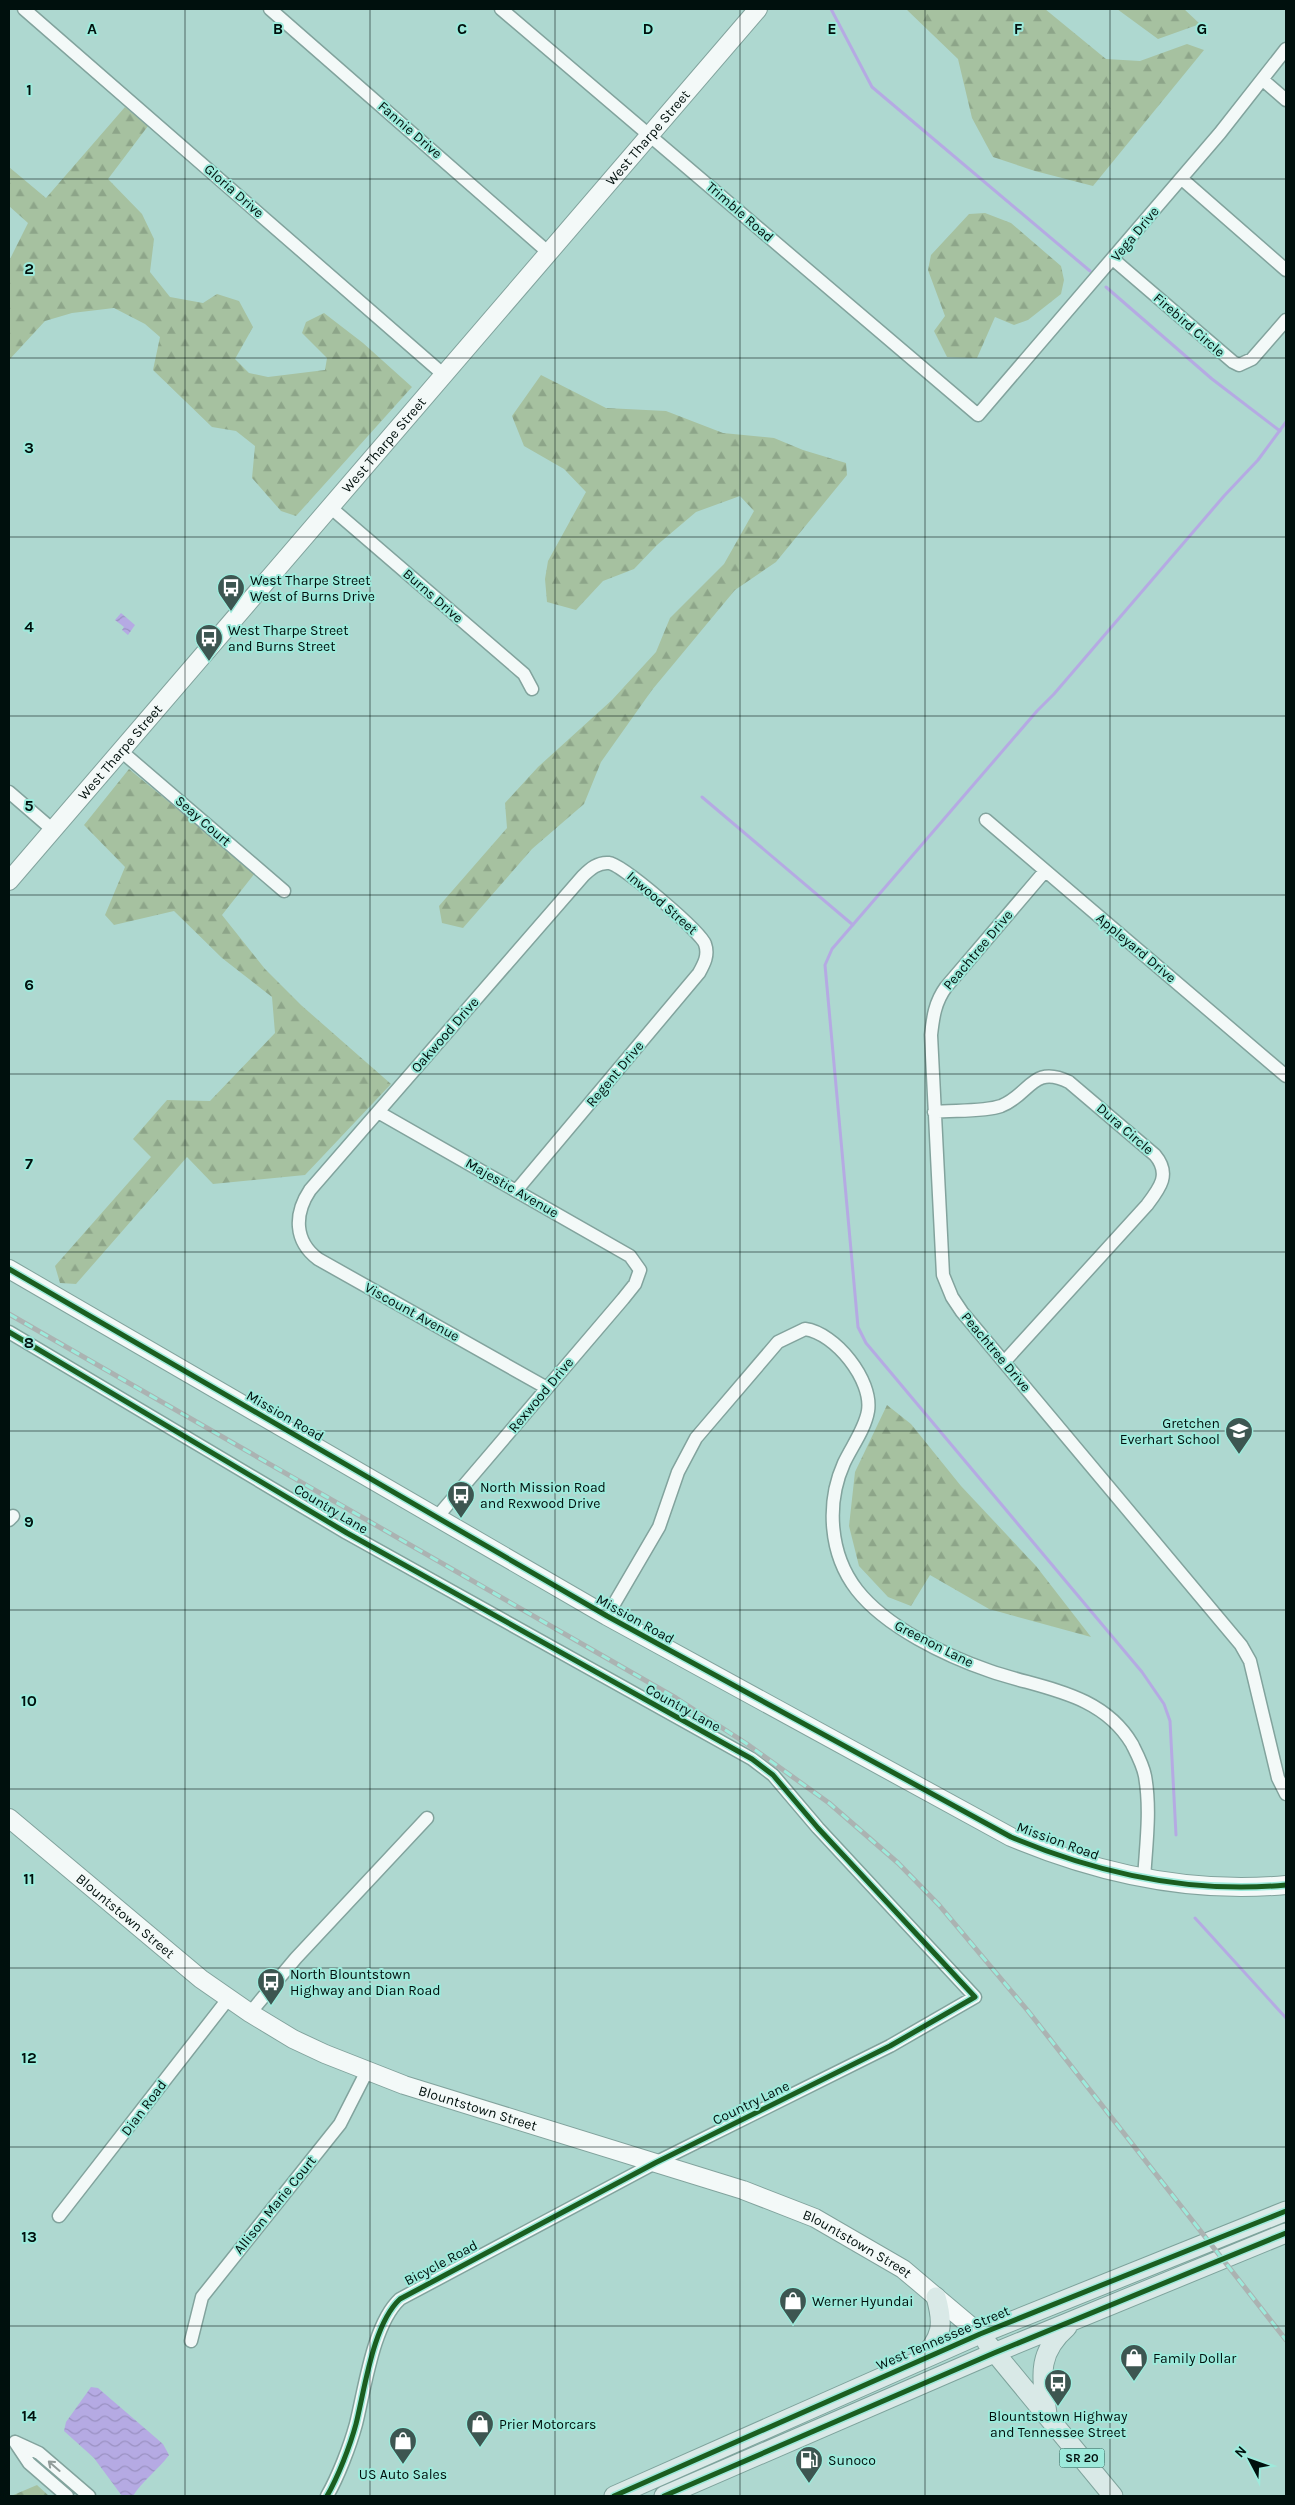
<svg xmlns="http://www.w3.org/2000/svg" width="1295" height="2505" font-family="Karla,sans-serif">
<defs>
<pattern id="forest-firs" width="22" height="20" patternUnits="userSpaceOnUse" patternTransform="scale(1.25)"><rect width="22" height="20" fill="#a6c1a0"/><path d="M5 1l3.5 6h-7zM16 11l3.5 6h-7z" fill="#8da589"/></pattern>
<pattern id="water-waves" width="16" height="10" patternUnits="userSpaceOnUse" patternTransform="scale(1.25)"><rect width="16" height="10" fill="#b5aae3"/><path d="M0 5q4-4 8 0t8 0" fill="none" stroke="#9a91c2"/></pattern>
</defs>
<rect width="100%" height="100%" fill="#aed8d0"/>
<path fill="url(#forest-firs)" d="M 906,9 L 1045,9 L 1106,59 L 1140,61 L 1187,44 L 1204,50 L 1093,186 L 1035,171 L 993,157 L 972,118 L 958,59 Z
M 1117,9 L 1184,9 L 1200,24 L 1158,39 Z
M 125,107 L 148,126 L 108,179 L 142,214 L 154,239 L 150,272 L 170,297 L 203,303 L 217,294 L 239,301 L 253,327 L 235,359 L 249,373 L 268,377 L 325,370 L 327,358 L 302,333 L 306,322 L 324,313 L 363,343 L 412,387 L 296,516 L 281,511 L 252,478 L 255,446 L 236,431 L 212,427 L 153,370 L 160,337 L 145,324 L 114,308 L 72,313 L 45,321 L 9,360 L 9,261 L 28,223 L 9,206 L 9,167 L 46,198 Z
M 985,213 L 1011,223 L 1061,266 L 1064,280 L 1061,294 L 1028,320 L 1014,325 L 995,317 L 977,358 L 947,357 L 934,331 L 945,316 L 928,270 L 931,255 L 969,214 Z
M 541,375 L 606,408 L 666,411 L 723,433 L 774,438 L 803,450 L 846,463 L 847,475 L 776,562 L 735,590 L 652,690 L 601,762 L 584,804 L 532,849 L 463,928 L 442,923 L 439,906 L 507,828 L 505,803 L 538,767 L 612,700 L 656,652 L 670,618 L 724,564 L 754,511 L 740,496 L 696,512 L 657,545 L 634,569 L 603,581 L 576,610 L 547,602 L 545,579 L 548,561 L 586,492 L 564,469 L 524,446 L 512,416 Z
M 129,769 L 255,873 L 222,915 L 265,969 L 301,1005 L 391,1084 L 305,1175 L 213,1184 L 187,1157 L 76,1284 L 60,1283 L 55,1266 L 151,1157 L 133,1139 L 167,1100 L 210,1101 L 275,1033 L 272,997 L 222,958 L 174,911 L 114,925 L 105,915 L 125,867 L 84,825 Z
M 887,1405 L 911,1424 L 961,1486 L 1036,1566 L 1091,1637 L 989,1609 L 930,1575 L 911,1606 L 888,1597 L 859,1566 L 849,1526 L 855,1472 Z
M 37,2485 L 49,2496 L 11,2496 Z"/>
<path fill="url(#water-waves)" d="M 121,613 L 135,625 L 128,635 L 122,630 L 124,627 L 115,620 Z
M 91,2387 L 98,2388 L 163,2444 L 169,2455 C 158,2470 143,2480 133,2496 L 122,2496 L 94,2458 L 64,2431 L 66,2422 Z"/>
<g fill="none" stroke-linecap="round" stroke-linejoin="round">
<path stroke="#b5aae3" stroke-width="3" d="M 831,9 L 872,87 L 1090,271
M 1106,287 L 1212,379 L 1280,431
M 702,797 L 853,925
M 1176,1835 L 1170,1721 L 1164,1704 L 1142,1672 L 866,1343 L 858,1327 L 825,965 L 832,949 L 1037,711 L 1054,694 L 1224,496 L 1258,460 L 1286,422
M 1195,1918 L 1286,2018"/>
<defs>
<path id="minor" d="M 24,9 L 444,375
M 270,9 L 549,253
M 501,9 L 978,415 L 1220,133 L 1286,49
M 1263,80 L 1286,100
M 1182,179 L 1286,270
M 1114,260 L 1233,362 L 1239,365 L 1252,359 L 1286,320
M 330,507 L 524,674 L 532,689
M 121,751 L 284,891
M 9,792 L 53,830
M 986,820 L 1286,1076
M 1045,871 L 946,987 C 935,1002 933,1017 931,1035 L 943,1275 L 952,1297 L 962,1312 L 1241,1645 L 1250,1661 L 1278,1778 L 1286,1794
M 378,1112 L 630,1256 L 640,1270 L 635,1284 L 623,1299 L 437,1517
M 934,1112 C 953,1110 984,1112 1001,1106 C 1030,1095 1032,1064 1069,1082 L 1155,1155 C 1171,1174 1160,1188 1147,1205 L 1005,1361
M 516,1191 L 699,973 C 704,964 709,955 705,944 C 701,932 622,864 609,863 C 598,862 590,869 583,876 L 310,1190 C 294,1214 294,1241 318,1259 L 547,1388
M 9,1332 L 347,1533 L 752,1759 L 773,1775 L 818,1828 L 975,1997 L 890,2046 L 655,2163 L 400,2299 C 373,2324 365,2388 356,2424 C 350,2446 338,2477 327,2496
M 9,1520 L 13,1516
M 607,1616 L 659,1527 L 678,1472 L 696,1438 L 778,1342 L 805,1329 C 835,1333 873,1380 868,1411 C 865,1429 852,1446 844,1463 C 826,1503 829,1554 857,1590 C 886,1627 946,1656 990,1671 C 1042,1689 1101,1692 1132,1744 C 1137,1754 1143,1765 1145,1776 C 1151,1810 1146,1845 1144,1879
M 250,2013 L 296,1958 L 427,1818
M 59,2216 L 228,1999
M 191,2341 L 202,2297 L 340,2124 L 367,2071
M 15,2442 L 39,2453 L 89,2496
M 15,2442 L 29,2463 L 67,2496"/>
<g id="secondary">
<path id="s1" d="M 9,881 L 758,9"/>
<path d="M 9,1269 L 607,1616 L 1011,1837 C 1099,1874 1190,1894 1286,1885"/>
<path id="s2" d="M 9,1818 L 201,1979 L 250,2013 L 293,2039 L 325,2054 L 404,2085 L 743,2190 L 815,2218 L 903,2269 L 980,2334"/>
</g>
<path id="primary" d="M 987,2343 L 1113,2496
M 922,2359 C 942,2337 944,2325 936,2297
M 1047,2414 C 1042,2377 1036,2354 1067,2327
M 614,2496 L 980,2334 L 1286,2211
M 664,2496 L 994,2353 L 1286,2233"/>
</defs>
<use href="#minor" stroke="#82a39d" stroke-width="15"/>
<use href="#secondary" stroke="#82a39d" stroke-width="20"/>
<use href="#primary" stroke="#7ea39c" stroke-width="21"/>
<use href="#minor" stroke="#f3f9f8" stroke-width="12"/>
<use href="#secondary" stroke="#f3f9f8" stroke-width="18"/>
<use href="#primary" stroke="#d9e9e7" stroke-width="19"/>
<defs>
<path id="rail" d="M 9,1314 L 676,1698 L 747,1744 L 829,1803 L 898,1863 L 939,1905 L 1028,2011 L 1286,2340"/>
</defs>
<use href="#rail" stroke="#abb3b2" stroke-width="5"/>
<use href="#rail" stroke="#9deadb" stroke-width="3" stroke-dasharray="9" stroke-linecap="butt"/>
<defs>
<path id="cycleway" d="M 9,1269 L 607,1616 L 1011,1837 C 1099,1874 1190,1894 1286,1885
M 9,1332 L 347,1533 L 752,1759 L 773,1775 L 818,1828 L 975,1997 L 890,2046 L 655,2163 L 400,2299 C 373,2324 365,2388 356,2424 C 350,2446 338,2477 327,2496
M 614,2496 L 980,2334 L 1286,2211
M 664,2496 L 994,2353 L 1286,2233"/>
</defs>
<use href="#cycleway" stroke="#9deadb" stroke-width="8"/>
<use href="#cycleway" stroke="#1b5e20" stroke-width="5"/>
</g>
<defs><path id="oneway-shaft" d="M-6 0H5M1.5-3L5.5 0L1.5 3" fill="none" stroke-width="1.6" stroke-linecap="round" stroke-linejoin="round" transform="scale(1.25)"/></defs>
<use stroke="#929c9a" href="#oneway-shaft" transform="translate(54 2466) rotate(-139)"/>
<path fill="none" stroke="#00100d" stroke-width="1" stroke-opacity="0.55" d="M 185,9 L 185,2496M 370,9 L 370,2496M 555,9 L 555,2496M 740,9 L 740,2496M 925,9 L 925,2496M 1110,9 L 1110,2496M 9,179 L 1286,179M 9,358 L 1286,358M 9,537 L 1286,537M 9,716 L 1286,716M 9,895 L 1286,895M 9,1074 L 1286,1074M 9,1252 L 1286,1252M 9,1431 L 1286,1431M 9,1610 L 1286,1610M 9,1789 L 1286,1789M 9,1968 L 1286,1968M 9,2147 L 1286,2147M 9,2326 L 1286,2326"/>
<defs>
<symbol id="bus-pin" viewBox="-11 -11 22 30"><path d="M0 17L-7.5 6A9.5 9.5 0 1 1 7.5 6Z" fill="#3d5651" stroke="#9deadb"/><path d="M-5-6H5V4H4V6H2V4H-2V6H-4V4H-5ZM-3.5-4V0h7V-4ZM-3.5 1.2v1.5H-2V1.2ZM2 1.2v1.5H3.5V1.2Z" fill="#fff"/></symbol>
<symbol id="school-pin" viewBox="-11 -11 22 30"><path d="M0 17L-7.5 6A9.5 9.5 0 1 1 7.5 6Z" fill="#3d5651" stroke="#9deadb"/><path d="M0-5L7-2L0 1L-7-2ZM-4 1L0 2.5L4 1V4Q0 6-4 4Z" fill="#fff"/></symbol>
<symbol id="shop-pin" viewBox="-11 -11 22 30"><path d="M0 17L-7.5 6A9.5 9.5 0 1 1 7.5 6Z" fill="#3d5651" stroke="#9deadb"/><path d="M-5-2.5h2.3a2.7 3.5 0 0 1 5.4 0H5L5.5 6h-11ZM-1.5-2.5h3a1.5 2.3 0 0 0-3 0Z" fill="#fff"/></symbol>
<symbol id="fuel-pin" viewBox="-11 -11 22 30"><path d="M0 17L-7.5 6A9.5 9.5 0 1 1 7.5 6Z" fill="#3d5651" stroke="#9deadb"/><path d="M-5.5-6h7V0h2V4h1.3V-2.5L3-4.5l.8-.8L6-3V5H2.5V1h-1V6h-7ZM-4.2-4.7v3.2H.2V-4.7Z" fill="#fff"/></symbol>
</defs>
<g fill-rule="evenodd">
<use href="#bus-pin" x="215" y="572" width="32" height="43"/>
<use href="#bus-pin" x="193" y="622" width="32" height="43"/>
<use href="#school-pin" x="1223" y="1415" width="32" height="43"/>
<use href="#bus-pin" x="445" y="1479" width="32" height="43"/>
<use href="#bus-pin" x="255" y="1966" width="32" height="43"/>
<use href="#shop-pin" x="777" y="2285" width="32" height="43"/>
<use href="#shop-pin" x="1118" y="2342" width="32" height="43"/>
<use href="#bus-pin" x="1042" y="2367" width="32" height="43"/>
<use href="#shop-pin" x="464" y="2408" width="32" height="43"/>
<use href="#shop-pin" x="387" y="2425" width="32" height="43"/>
<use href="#fuel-pin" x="793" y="2444" width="32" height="43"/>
</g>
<g text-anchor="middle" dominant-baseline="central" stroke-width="4" stroke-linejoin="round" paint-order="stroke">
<rect fill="#9deadb" stroke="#2f514b" stroke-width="1" x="1059.5" y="2448.5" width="45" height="19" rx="4"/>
<g font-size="12" font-weight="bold" fill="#00100d">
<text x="1082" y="2458">SR 20</text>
</g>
<g font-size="14" fill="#00100d" stroke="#9deadb">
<text transform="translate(410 130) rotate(41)">Fannie Drive</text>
<text stroke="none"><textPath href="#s1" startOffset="980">West Tharpe Street</textPath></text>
<text transform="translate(234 191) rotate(41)">Gloria Drive</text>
<text transform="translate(740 212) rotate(41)">Trimble Road</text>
<text transform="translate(1135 234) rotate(-50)">Vega Drive</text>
<text transform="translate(1189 325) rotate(41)">Firebird Circle</text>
<text stroke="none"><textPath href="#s1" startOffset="575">West Tharpe Street</textPath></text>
<text transform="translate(433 596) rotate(41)">Burns Drive</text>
<text stroke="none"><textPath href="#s1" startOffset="170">West Tharpe Street</textPath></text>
<text transform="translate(203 821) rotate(41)">Seay Court</text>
<text transform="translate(662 903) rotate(41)">Inwood Street</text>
<text transform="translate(1136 948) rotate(40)">Appleyard Drive</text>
<text transform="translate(978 950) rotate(-50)">Peachtree Drive</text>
<text transform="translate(445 1035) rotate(-49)">Oakwood Drive</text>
<text transform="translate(615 1074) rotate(-50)">Regent Drive</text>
<text transform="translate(1125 1129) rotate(41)">Dura Circle</text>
<text transform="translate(512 1188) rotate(30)">Majestic Avenue</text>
<text transform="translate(412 1312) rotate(29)">Viscount Avenue</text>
<text transform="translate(996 1352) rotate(50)">Peachtree Drive</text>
<text transform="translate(541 1395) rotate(-50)">Rexwood Drive</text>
<text transform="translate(285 1416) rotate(30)">Mission Road</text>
<text transform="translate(331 1509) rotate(31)">Country Lane</text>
<text transform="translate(635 1619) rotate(29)">Mission Road</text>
<text transform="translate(934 1644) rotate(27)">Greenon Lane</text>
<text transform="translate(683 1708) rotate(29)">Country Lane</text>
<text transform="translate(1058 1841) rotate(20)">Mission Road</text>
<text stroke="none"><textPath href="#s2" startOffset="152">Blountstown Street</textPath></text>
<text transform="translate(751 2103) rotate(-26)">Country Lane</text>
<text transform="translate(144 2108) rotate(-53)">Dian Road</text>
<text stroke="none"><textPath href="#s2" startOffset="558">Blountstown Street</textPath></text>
<text transform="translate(275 2205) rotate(-51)">Allison Marie Court</text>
<text stroke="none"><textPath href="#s2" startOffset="962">Blountstown Street</textPath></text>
<text transform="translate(441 2263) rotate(-28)">Bicycle Road</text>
<text transform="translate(943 2338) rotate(-23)">West Tennessee Street</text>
</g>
<g font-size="14" fill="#00100d" stroke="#9deadb" text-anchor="start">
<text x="250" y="580">West Tharpe Street<tspan x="250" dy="16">West of Burns Drive</tspan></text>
<text x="228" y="630">West Tharpe Street<tspan x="228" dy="16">and Burns Street</tspan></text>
<text x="1220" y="1423" text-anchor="end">Gretchen<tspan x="1220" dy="16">Everhart School</tspan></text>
<text x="480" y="1487">North Mission Road<tspan x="480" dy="16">and Rexwood Drive</tspan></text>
<text x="290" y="1974">North Blountstown<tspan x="290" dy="16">Highway and Dian Road</tspan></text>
<text x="812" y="2301">Werner Hyundai</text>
<text x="1153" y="2358">Family Dollar</text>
<text x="1058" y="2416" text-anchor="middle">Blountstown Highway<tspan x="1058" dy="16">and Tennessee Street</tspan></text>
<text x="499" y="2424">Prier Motorcars</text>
<text x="828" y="2460">Sunoco</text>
<text x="403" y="2474" text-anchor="middle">US Auto Sales</text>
</g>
</g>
<g font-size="16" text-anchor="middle" font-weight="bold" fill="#00100d" stroke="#9deadb" stroke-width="4" stroke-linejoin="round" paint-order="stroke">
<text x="92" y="34">A</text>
<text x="278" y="34">B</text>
<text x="462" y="34">C</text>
<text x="648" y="34">D</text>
<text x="832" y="34">E</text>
<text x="1018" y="34">F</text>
<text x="1202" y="34">G</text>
<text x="29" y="95">1</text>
<text x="29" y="274">2</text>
<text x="29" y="453">3</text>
<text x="29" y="632">4</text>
<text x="29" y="811">5</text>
<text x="29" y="990">6</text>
<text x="29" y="1169">7</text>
<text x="29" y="1348">8</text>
<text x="29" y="1527">9</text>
<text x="29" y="1706">10</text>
<text x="29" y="1884">11</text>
<text x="29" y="2063">12</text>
<text x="29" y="2242">13</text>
<text x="29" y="2421">14</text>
</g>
<rect width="1295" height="2505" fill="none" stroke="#00100d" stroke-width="20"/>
<g transform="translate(1250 2460) rotate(311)" stroke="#9deadb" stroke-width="4" paint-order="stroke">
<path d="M0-4L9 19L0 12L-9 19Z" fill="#00100d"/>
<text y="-8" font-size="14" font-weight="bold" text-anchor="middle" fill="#00100d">N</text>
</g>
</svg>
